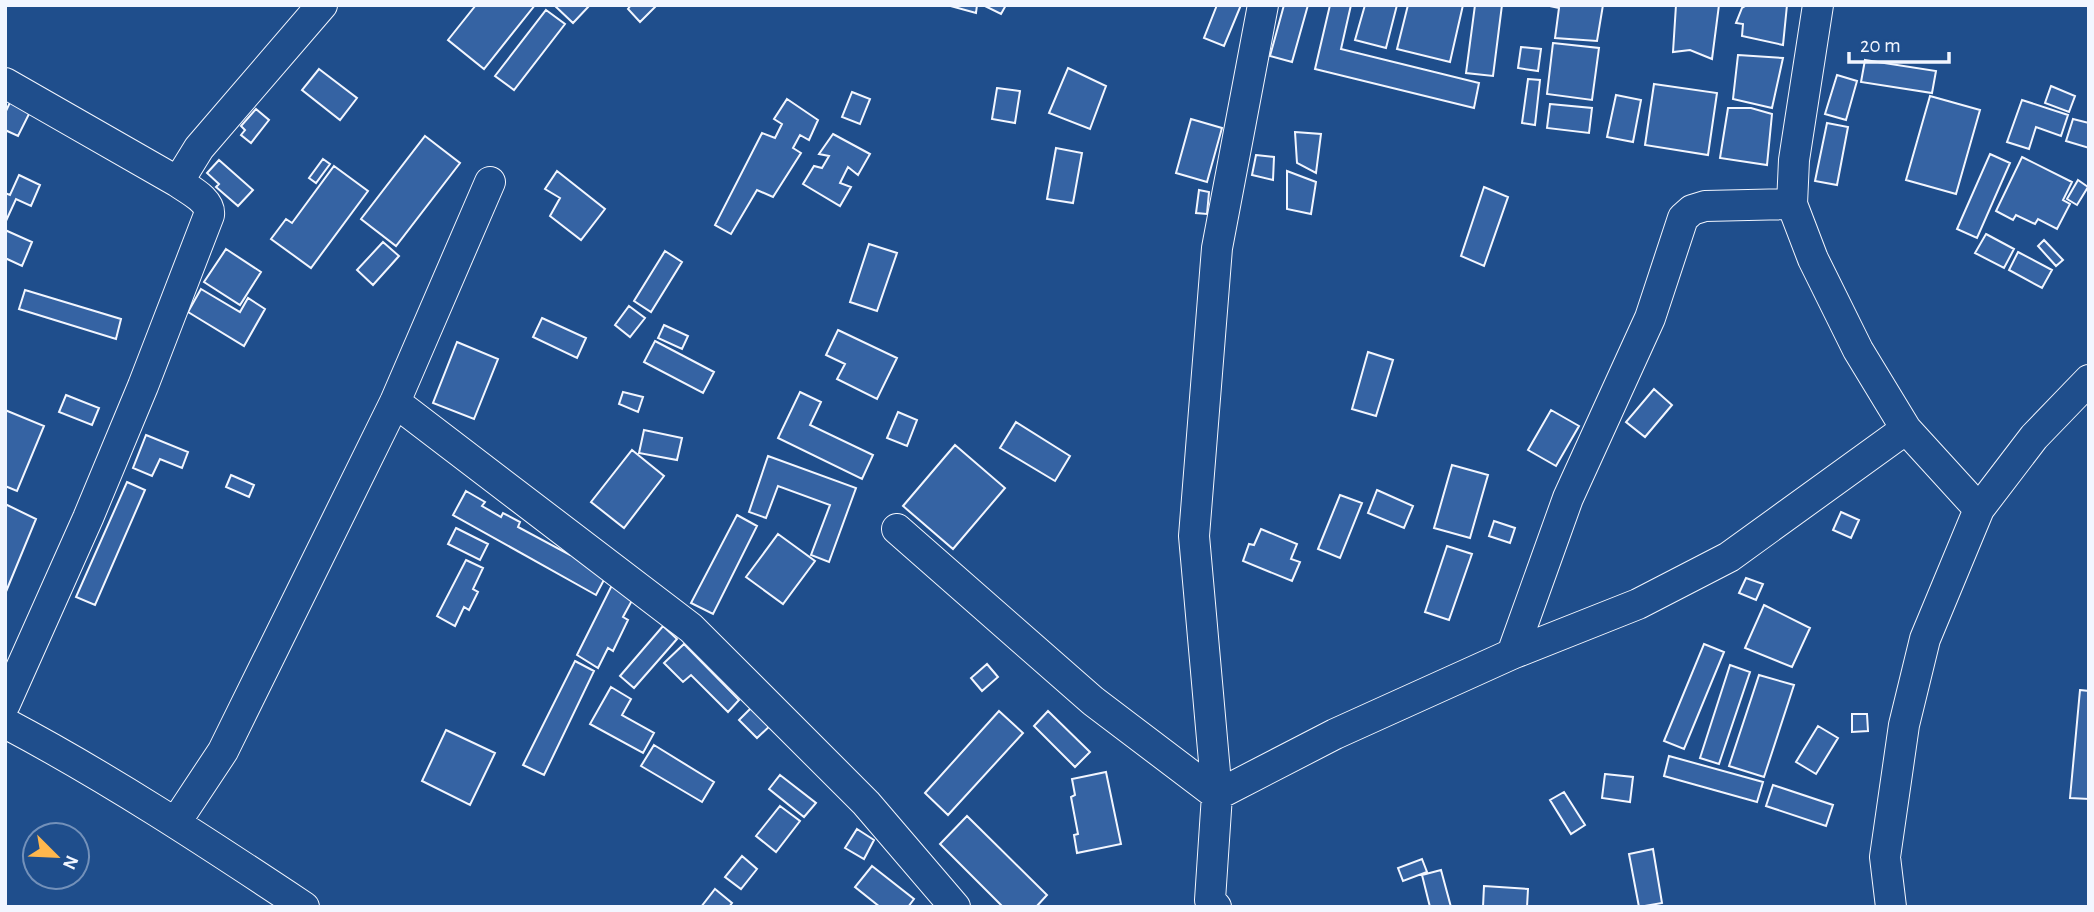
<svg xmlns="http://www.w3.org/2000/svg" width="2094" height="912" font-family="'Alegreya Sans',sans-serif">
<rect width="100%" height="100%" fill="#1f4e8c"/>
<path fill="#3563a3" stroke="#f2f6ff" stroke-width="2" d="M 476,5 L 535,5 L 484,69 L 448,40 Z
M 554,5 L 590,5 L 573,23 Z
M 631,5 L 657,5 L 640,22 L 628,9 Z
M 947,5 L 977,5 L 976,13 Z
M 983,5 L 1006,5 L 1001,14 Z
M 1217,5 L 1241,5 L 1224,46 L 1204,38 Z
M 1284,5 L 1308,5 L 1292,62 L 1270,56 Z
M 1330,5 L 1351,5 L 1341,49 L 1479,83 L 1474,108 L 1315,69 Z
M 1365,5 L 1397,5 L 1386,48 L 1355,40 Z
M 1408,5 L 1463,5 L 1450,62 L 1397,49 Z
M 1475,5 L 1502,5 L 1493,76 L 1466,73 Z
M 1545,5 L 1603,5 L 1597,41 L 1555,38 L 1559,8 Z
M 1676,5 L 1719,5 L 1712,59 L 1690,50 L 1673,52 Z
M 1747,5 L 1787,5 L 1783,45 L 1742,36 L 1743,24 L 1736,23 L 1742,8 Z
M 546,10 L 565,24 L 514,90 L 495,76 Z
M 1553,43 L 1599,48 L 1592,100 L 1547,94 Z
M 1521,47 L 1541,49 L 1538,71 L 1518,68 Z
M 1738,55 L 1783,58 L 1772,108 L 1733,99 Z
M 1865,60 L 1936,71 L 1932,93 L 1861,82 Z
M 1068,68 L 1106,86 L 1090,129 L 1049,113 Z
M 319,69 L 357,98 L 340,120 L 302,90 Z
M 1837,75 L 1857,81 L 1846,120 L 1825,114 Z
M 1528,79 L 1540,80 L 1535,125 L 1522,123 Z
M 1654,84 L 1717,93 L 1708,155 L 1645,145 Z
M 2051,86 L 2075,96 L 2069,112 L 2045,103 Z
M 997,88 L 1020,91 L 1015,123 L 992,119 Z
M 852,92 L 870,99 L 860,124 L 842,117 Z
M 1616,95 L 1641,100 L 1633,142 L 1607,137 Z
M 13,96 L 33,106 L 18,136 L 5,130 L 5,113 Z
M 1930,96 L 1980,110 L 1956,194 L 1906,180 Z
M 787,99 L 818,120 L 809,140 L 800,135 L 793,148 L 801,153 L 773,197 L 757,190 L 731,234 L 715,225 L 762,133 L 775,138 L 782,124 L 774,119 Z
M 2022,100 L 2068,115 L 2061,136 L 2036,127 L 2029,149 L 2007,142 Z
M 1550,104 L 1592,108 L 1589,133 L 1547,128 Z
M 1728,108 L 1751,108 L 1772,114 L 1767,165 L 1720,158 Z
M 256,109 L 269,120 L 251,143 L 241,135 L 245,130 L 241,126 Z
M 1191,119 L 1222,128 L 1207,182 L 1176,173 Z
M 2073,119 L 2089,123 L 2089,148 L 2066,141 Z
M 1827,123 L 1848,127 L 1837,185 L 1815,181 Z
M 1295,132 L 1321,134 L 1316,173 L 1297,163 Z
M 833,134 L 870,154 L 858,175 L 848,167 L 840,183 L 851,187 L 840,206 L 803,184 L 814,166 L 822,168 L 829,156 L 819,154 Z
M 425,136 L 460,163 L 396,246 L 361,219 Z
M 1056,148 L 1082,153 L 1073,203 L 1047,199 Z
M 1990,154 L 2010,163 L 1977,238 L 1957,229 Z
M 1256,155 L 1274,157 L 1273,180 L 1252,175 Z
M 2022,157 L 2072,182 L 2063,200 L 2070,204 L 2057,229 L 2038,219 L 2035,224 L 2016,215 L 2013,220 L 1996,211 Z
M 323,159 L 330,164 L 316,183 L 309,178 Z
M 219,160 L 253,190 L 238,206 L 216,187 L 219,184 L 207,173 Z
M 334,166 L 368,191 L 311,268 L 271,239 L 286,219 L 292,223 Z
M 557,171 L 605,209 L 581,240 L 550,216 L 560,198 L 545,189 Z
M 1287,171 L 1316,182 L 1311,214 L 1287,209 Z
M 19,175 L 40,185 L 31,206 L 16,199 L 5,223 L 5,193 L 10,195 Z
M 2078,180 L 2088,187 L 2077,205 L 2067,199 Z
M 1484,187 L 1508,197 L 1484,266 L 1461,256 Z
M 1199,190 L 1209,192 L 1207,214 L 1196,213 Z
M 5,230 L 32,242 L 22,266 L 5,258 Z
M 1986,234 L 2014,249 L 2004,268 L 1975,253 Z
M 2044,240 L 2063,260 L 2056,266 L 2038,246 Z
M 383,242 L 399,256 L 373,285 L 357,270 Z
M 869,244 L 897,253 L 877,311 L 850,302 Z
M 226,249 L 261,272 L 240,305 L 204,282 Z
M 665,251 L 682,262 L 651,312 L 634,301 Z
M 2018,252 L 2052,270 L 2042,288 L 2009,270 Z
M 201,289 L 240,312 L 248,298 L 265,309 L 244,346 L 188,312 Z
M 25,290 L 121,319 L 116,339 L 19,309 Z
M 629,306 L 645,318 L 630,337 L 615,325 Z
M 542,318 L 586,338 L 577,358 L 533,337 Z
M 664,325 L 688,336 L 682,349 L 658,338 Z
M 838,330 L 897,358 L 877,399 L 837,379 L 845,364 L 826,355 Z
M 655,341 L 714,372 L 703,393 L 644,362 Z
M 457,342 L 498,359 L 474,419 L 433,403 Z
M 1368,352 L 1393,360 L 1376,416 L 1352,409 Z
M 1654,389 L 1672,405 L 1645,437 L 1626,422 Z
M 623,392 L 643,397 L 638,412 L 619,404 Z
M 800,392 L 821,402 L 810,425 L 873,455 L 862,479 L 778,438 Z
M 66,395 L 99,408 L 92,425 L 59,412 Z
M 5,410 L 44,426 L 17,491 L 5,486 Z
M 1551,410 L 1579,426 L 1556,466 L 1528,450 Z
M 898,412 L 917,420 L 907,446 L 887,438 Z
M 1016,422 L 1070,456 L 1055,481 L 1000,448 Z
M 644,430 L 682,438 L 677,460 L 639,453 Z
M 146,435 L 188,452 L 182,468 L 160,459 L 152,476 L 133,468 Z
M 955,445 L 1005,488 L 953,549 L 903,506 Z
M 632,450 L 664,476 L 624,528 L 591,502 Z
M 768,456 L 856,488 L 829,562 L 811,555 L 830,505 L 778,486 L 766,518 L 749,512 Z
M 1452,465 L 1488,475 L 1470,538 L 1434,528 Z
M 231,475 L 254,485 L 249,497 L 226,487 Z
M 127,482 L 145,490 L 95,605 L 76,597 Z
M 1377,490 L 1413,506 L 1404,528 L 1368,513 Z
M 466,491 L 485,502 L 482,506 L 501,517 L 503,513 L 520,522 L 518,527 L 570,555 L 572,552 L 606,576 L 596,595 L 453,515 Z
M 1340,495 L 1362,503 L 1340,558 L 1318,549 Z
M 5,504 L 36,519 L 5,594 Z
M 1841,512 L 1859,520 L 1851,538 L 1833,530 Z
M 737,515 L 757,526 L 713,614 L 691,603 Z
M 1494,521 L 1515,528 L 1510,543 L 1489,536 Z
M 456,528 L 488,544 L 480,560 L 448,544 Z
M 1261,529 L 1297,544 L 1291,559 L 1300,562 L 1292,581 L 1243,561 L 1249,544 L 1254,545 Z
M 778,534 L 815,561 L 783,604 L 746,577 Z
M 1447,546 L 1472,554 L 1449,620 L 1425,612 Z
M 466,560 L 483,568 L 473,589 L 478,592 L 469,610 L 464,607 L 455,626 L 437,616 Z
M 1746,578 L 1763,584 L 1756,600 L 1739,593 Z
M 613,583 L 635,595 L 623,617 L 628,620 L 613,651 L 608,648 L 598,668 L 577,655 Z
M 1764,605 L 1810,628 L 1792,667 L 1745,648 Z
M 663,626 L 677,639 L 634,688 L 620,676 Z
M 684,644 L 739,700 L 728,712 L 691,675 L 683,682 L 664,663 Z
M 1704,644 L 1724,652 L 1684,749 L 1664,741 Z
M 575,661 L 594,671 L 544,775 L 523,765 Z
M 987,664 L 998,677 L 982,691 L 971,678 Z
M 1730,665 L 1750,672 L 1719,764 L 1700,758 Z
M 1759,675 L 1794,685 L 1764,777 L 1729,766 Z
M 611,687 L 631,699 L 622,715 L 654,733 L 643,753 L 590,724 Z
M 2080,690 L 2089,691 L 2089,799 L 2070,798 Z
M 755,704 L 773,723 L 757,738 L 739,720 Z
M 999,711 L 1023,733 L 948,815 L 925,793 Z
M 1048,711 L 1090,752 L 1075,767 L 1034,726 Z
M 1852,714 L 1867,714 L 1868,731 L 1852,732 Z
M 1818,726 L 1838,738 L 1816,774 L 1796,762 Z
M 446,730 L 495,753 L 470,805 L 422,781 Z
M 654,745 L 714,782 L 702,802 L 641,766 Z
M 1669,756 L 1763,782 L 1757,802 L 1664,776 Z
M 1106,772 L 1121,844 L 1077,853 L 1074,835 L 1078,834 L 1071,797 L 1075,795 L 1072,779 Z
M 1605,774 L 1633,777 L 1630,802 L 1602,798 Z
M 780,775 L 816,803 L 804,817 L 769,789 Z
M 1773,785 L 1833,805 L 1826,826 L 1766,806 Z
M 1564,792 L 1585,825 L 1571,834 L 1550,800 Z
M 780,806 L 800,821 L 776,852 L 756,836 Z
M 967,816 L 1047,895 L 1036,907 L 1003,907 L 940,844 Z
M 857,829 L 874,840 L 864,859 L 845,848 Z
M 1653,849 L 1662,903 L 1639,907 L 1629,854 Z
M 742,856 L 757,869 L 741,889 L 725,877 Z
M 1422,859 L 1427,872 L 1403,881 L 1398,868 Z
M 872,866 L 914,899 L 908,907 L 880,907 L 855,887 Z
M 1441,870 L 1451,907 L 1430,907 L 1422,875 Z
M 1484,886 L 1528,889 L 1527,907 L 1483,907 Z
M 715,889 L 732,903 L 729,907 L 701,907 Z"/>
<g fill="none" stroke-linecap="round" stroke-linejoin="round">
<defs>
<path id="street" d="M 1818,5 L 1794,160 L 1792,204 L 1813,259 L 1858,350 L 1906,429 L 1979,509
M 5,83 L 178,182 L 199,148 L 322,5
M 395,402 L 691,628 L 866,803 L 955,907
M 897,529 L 1093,701 L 1217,795 L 1335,734 L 1512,654 L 1638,604 L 1729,557 L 1906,429
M 1512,654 L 1568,498 L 1650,318 L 1683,218 L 1692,210 L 1705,206 L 1792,204
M 5,704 L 88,518 L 143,386 L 209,215 C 211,200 189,190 178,182
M 5,723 C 109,778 206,842 304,907
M 176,822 L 223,751 L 395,402 L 490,182
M 1216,907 L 1210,900 L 1217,795 L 1194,536 L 1217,248 L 1263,5
M 1891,907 L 1885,857 L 1904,725 L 1925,639 L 1979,509 L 2034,437 L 2089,380"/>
</defs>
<use href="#street" stroke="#f2f6ff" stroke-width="32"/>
<use href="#street" stroke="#1f4e8c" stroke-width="30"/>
</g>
<rect width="2094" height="912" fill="none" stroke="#f2f6ff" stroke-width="14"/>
<g transform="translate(56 856) rotate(114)"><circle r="33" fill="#1f4e8c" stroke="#7391ba" stroke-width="2"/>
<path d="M0-5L12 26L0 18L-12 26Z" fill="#ffb74d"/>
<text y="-10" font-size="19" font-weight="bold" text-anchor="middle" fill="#f2f6ff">N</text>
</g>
<path d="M1849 52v10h100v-10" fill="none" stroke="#f2f6ff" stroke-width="3.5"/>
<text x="1860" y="52" font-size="21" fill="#f2f6ff" stroke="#1f4e8c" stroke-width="5" paint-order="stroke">20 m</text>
</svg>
